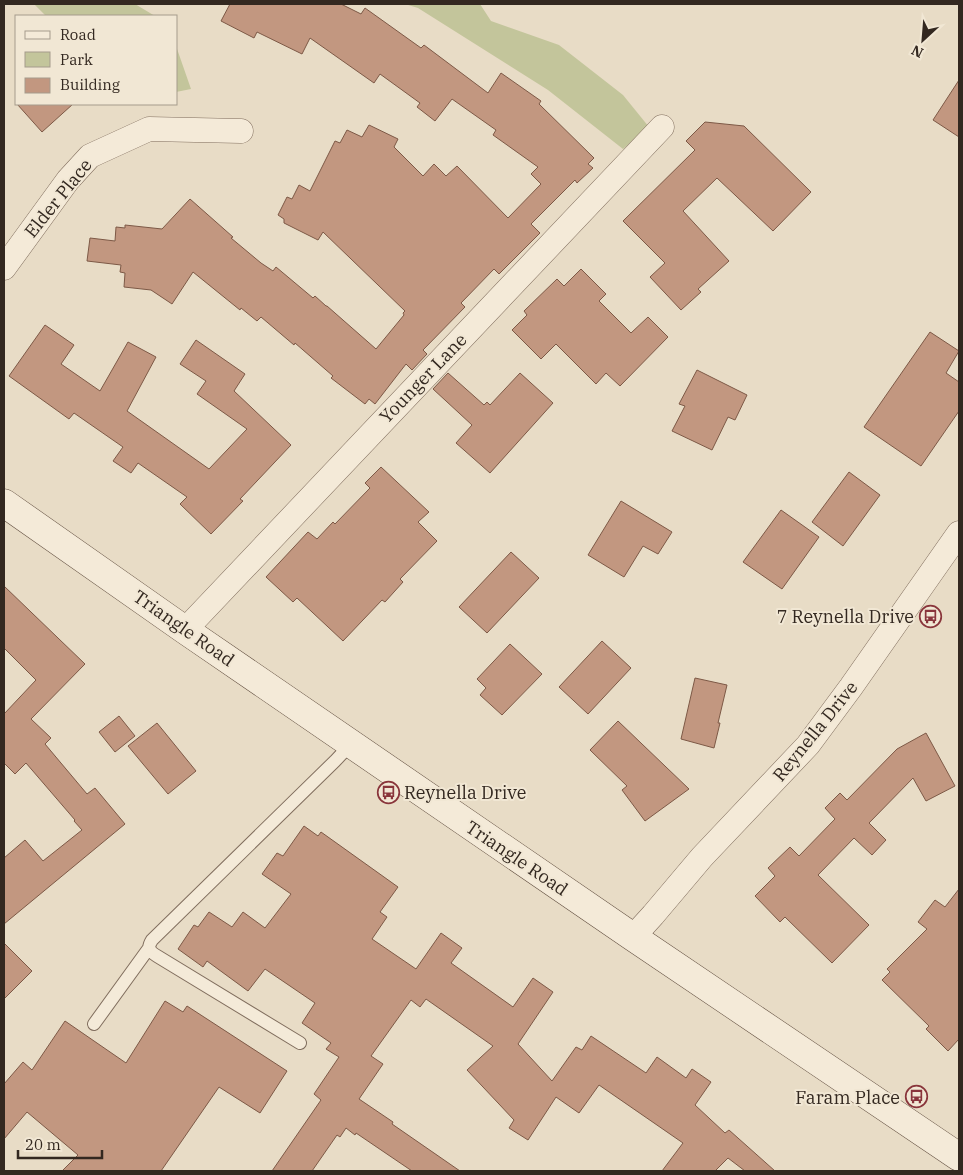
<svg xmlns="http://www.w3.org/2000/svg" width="963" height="1175" font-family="'IBM Plex Serif',serif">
<rect width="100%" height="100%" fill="#e8dcc6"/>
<path fill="#c3c59b" d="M 34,4 L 135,4 L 155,16 L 46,16 Z
M 405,4 L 480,4 L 491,21 L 559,45 L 623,95 L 649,127 L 623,149 L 548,90 L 418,8 Z
M 176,46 L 191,89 L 176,92 Z"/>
<path fill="#c29780" stroke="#7d5946" d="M 230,4 L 341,4 L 361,14 L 365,8 L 421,48 L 424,45 L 488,93 L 501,73 L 541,101 L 539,104 L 594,158 L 588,164 L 593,168 L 577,183 L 575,180 L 531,224 L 540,233 L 499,274 L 494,269 L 461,303 L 465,307 L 423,350 L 427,354 L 412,370 L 406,364 L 375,404 L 369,399 L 365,404 L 331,378 L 333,376 L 295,343 L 294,345 L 261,317 L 257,321 L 241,308 L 240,310 L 193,272 L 172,304 L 151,290 L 124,287 L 125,273 L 120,272 L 121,265 L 87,261 L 90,238 L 115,241 L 116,227 L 125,228 L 125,225 L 162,229 L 190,199 L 233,237 L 231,238 L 261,263 L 273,271 L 276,267 L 313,298 L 315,296 L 326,306 L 327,306 L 376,349 L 404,315 L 403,313 L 405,311 L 323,232 L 318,240 L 284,223 L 284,219 L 278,215 L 287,197 L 292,199 L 299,185 L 310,191 L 335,141 L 340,143 L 347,130 L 362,137 L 369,125 L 398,139 L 394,147 L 423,176 L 434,164 L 446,176 L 457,166 L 508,218 L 541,184 L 531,174 L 538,167 L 493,135 L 496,130 L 452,99 L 435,121 L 417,107 L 420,103 L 380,74 L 374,83 L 310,38 L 302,54 L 257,32 L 254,38 L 221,21 Z
M 959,80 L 959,137 L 933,120 Z
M 17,104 L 73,104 L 42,132 Z
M 705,122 L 744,126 L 811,192 L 773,231 L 717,178 L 683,211 L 729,261 L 698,289 L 701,292 L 681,310 L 650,277 L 665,263 L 623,221 L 695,150 L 686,141 Z
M 581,269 L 606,294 L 599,301 L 631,333 L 648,317 L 668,337 L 620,386 L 606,373 L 596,384 L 556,344 L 541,359 L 512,330 L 527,315 L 524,311 L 557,279 L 564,286 Z
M 45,325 L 74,345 L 61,364 L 100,391 L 128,342 L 156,357 L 127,411 L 209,469 L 247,429 L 197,394 L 206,381 L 180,364 L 196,340 L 245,374 L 234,391 L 291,445 L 240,499 L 243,501 L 211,534 L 180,504 L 187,497 L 138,463 L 131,473 L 113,461 L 123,447 L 74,413 L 69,419 L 9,376 Z
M 930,332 L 959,351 L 946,373 L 959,382 L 959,411 L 921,466 L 864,427 Z
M 697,370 L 747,395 L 735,420 L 728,417 L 712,450 L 672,431 L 685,406 L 679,404 Z
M 448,373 L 484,405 L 487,402 L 490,405 L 520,373 L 553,403 L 490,473 L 456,443 L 472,425 L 433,389 Z
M 381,467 L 429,512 L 418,522 L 437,541 L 400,579 L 403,582 L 385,602 L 382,600 L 343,641 L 297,598 L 293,602 L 266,577 L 308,532 L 317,539 L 333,522 L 335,524 L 370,488 L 365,483 Z
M 849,472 L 880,495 L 843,546 L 812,522 Z
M 621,501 L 672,532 L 658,554 L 643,546 L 624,577 L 588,555 Z
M 781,510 L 819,537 L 782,589 L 743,562 Z
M 511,552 L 539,578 L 487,633 L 459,607 Z
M 4,586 L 85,664 L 31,719 L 51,738 L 45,744 L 87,794 L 95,788 L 125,824 L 4,924 L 4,858 L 25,840 L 43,861 L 82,830 L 74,821 L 75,820 L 26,763 L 15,774 L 4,763 L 4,714 L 36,680 L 4,648 Z
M 602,641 L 631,668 L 588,714 L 559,687 Z
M 510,644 L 542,674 L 502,715 L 480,695 L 486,688 L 477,679 Z
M 695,678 L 727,685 L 718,723 L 720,723 L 714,748 L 681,739 Z
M 119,716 L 135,736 L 115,752 L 99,732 Z
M 618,721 L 689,789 L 645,821 L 622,790 L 627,786 L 590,750 Z
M 157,723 L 196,771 L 168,794 L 128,746 Z
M 926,733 L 955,786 L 926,801 L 913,778 L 869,823 L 886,840 L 872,855 L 854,838 L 818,875 L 869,925 L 832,963 L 785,917 L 780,922 L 755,896 L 775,876 L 768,868 L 790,847 L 799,856 L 835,819 L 825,808 L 840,793 L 847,800 L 897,749 Z
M 304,826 L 318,836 L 321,832 L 398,887 L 380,912 L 387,917 L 372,939 L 416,969 L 441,933 L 462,948 L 451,963 L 513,1007 L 533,978 L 553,992 L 518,1044 L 552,1081 L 576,1047 L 582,1050 L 591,1036 L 646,1073 L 657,1057 L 686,1078 L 692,1069 L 711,1082 L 695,1105 L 725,1133 L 729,1130 L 775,1171 L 745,1171 L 728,1158 L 715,1171 L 662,1171 L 683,1143 L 599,1085 L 579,1113 L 556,1097 L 528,1140 L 509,1128 L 514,1120 L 467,1070 L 493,1046 L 426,999 L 420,1007 L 411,1000 L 371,1056 L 383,1064 L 359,1099 L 393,1122 L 392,1124 L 460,1171 L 412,1171 L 356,1133 L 355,1135 L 346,1128 L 340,1137 L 337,1135 L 312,1171 L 272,1171 L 321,1100 L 314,1094 L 339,1057 L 326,1049 L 331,1043 L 302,1023 L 315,1003 L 265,969 L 248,991 L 207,961 L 203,967 L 178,949 L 194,925 L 198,927 L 209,912 L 232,927 L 243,912 L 265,928 L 291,894 L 262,874 L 277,853 L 283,856 Z
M 959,889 L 959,1039 L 948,1051 L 926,1029 L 929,1026 L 882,980 L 890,972 L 887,969 L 927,929 L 918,922 L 935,900 L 945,907 Z
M 4,943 L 32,971 L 4,999 Z
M 165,1001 L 183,1012 L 187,1006 L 287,1071 L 260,1113 L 219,1087 L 161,1171 L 62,1171 L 78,1155 L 27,1112 L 4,1139 L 4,1084 L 23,1062 L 32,1070 L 65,1021 L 126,1063 Z"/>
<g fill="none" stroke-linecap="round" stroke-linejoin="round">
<defs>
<path id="lane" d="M 94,1024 L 149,948
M 300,1043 L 157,956 C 149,951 147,948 152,940 L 335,761 L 351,744"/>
<path id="street" d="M 4,268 L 68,180 L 90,156 L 149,129 L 241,131
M 185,630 L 662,127
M 633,937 L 653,915 L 702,857 L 808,745 L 851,687 L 959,533"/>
<path id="secondary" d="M 4,503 L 185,630 L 633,937 L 959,1157"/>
</defs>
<use href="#lane" stroke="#816e5e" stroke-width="14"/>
<use href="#street" stroke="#816e5e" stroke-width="25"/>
<use href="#secondary" stroke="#635041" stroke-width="29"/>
<use href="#lane" stroke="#f4ead8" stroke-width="12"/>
<use href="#street" stroke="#f4ead8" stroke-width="24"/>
<use href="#secondary" stroke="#f4ead8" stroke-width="28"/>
</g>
<defs>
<symbol id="bus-ring" viewBox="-11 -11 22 22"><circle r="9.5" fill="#f1e7d4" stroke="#89353b" stroke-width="1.5"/><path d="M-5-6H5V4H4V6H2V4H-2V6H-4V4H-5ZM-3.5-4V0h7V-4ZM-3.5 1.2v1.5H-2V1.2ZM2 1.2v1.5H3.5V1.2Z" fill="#89353b"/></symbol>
</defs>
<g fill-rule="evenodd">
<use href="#bus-ring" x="918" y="604" width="25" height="25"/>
<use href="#bus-ring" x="376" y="780" width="25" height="25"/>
<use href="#bus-ring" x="904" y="1084" width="25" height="25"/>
</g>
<g text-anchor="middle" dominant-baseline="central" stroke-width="4" stroke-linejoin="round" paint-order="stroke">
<g font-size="18" fill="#332820" stroke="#f1e7d4">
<text transform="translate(58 198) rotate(-51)">Elder Place</text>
<text transform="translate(423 378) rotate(-46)">Younger Lane</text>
<text transform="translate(184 628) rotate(35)">Triangle Road</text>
<text transform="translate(815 731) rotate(-51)">Reynella Drive</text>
<text transform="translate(517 858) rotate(34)">Triangle Road</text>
</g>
<g font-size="18" fill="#332820" stroke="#f1e7d4" text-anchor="end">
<text x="914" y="616">7 Reynella Drive</text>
<text x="404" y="792" text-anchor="start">Reynella Drive</text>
<text x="900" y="1097">Faram Place</text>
</g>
</g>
<rect width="963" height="1175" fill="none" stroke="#332820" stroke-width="10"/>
<rect x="15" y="15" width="162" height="90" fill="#f1e7d4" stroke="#a59b8c"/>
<rect x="25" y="31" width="25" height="8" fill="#f4ead8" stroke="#a59b8c"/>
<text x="60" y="40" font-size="15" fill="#332820">Road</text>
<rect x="25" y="52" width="25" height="15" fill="#c3c59b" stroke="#a59b8c"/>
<text x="60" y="65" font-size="15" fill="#332820">Park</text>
<rect x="25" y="78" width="25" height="15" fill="#c29780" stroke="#a59b8c"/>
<text x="60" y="90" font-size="15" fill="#332820">Building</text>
<g transform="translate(923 40) rotate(206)" stroke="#f1e7d4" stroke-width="4" paint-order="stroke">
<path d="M0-4L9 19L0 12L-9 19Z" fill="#332820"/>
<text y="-8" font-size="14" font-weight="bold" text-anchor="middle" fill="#332820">N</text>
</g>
<path d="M18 1150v8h84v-8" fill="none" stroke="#332820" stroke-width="2.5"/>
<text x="25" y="1150" font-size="15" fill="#332820" stroke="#f1e7d4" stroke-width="4" paint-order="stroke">20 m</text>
</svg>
